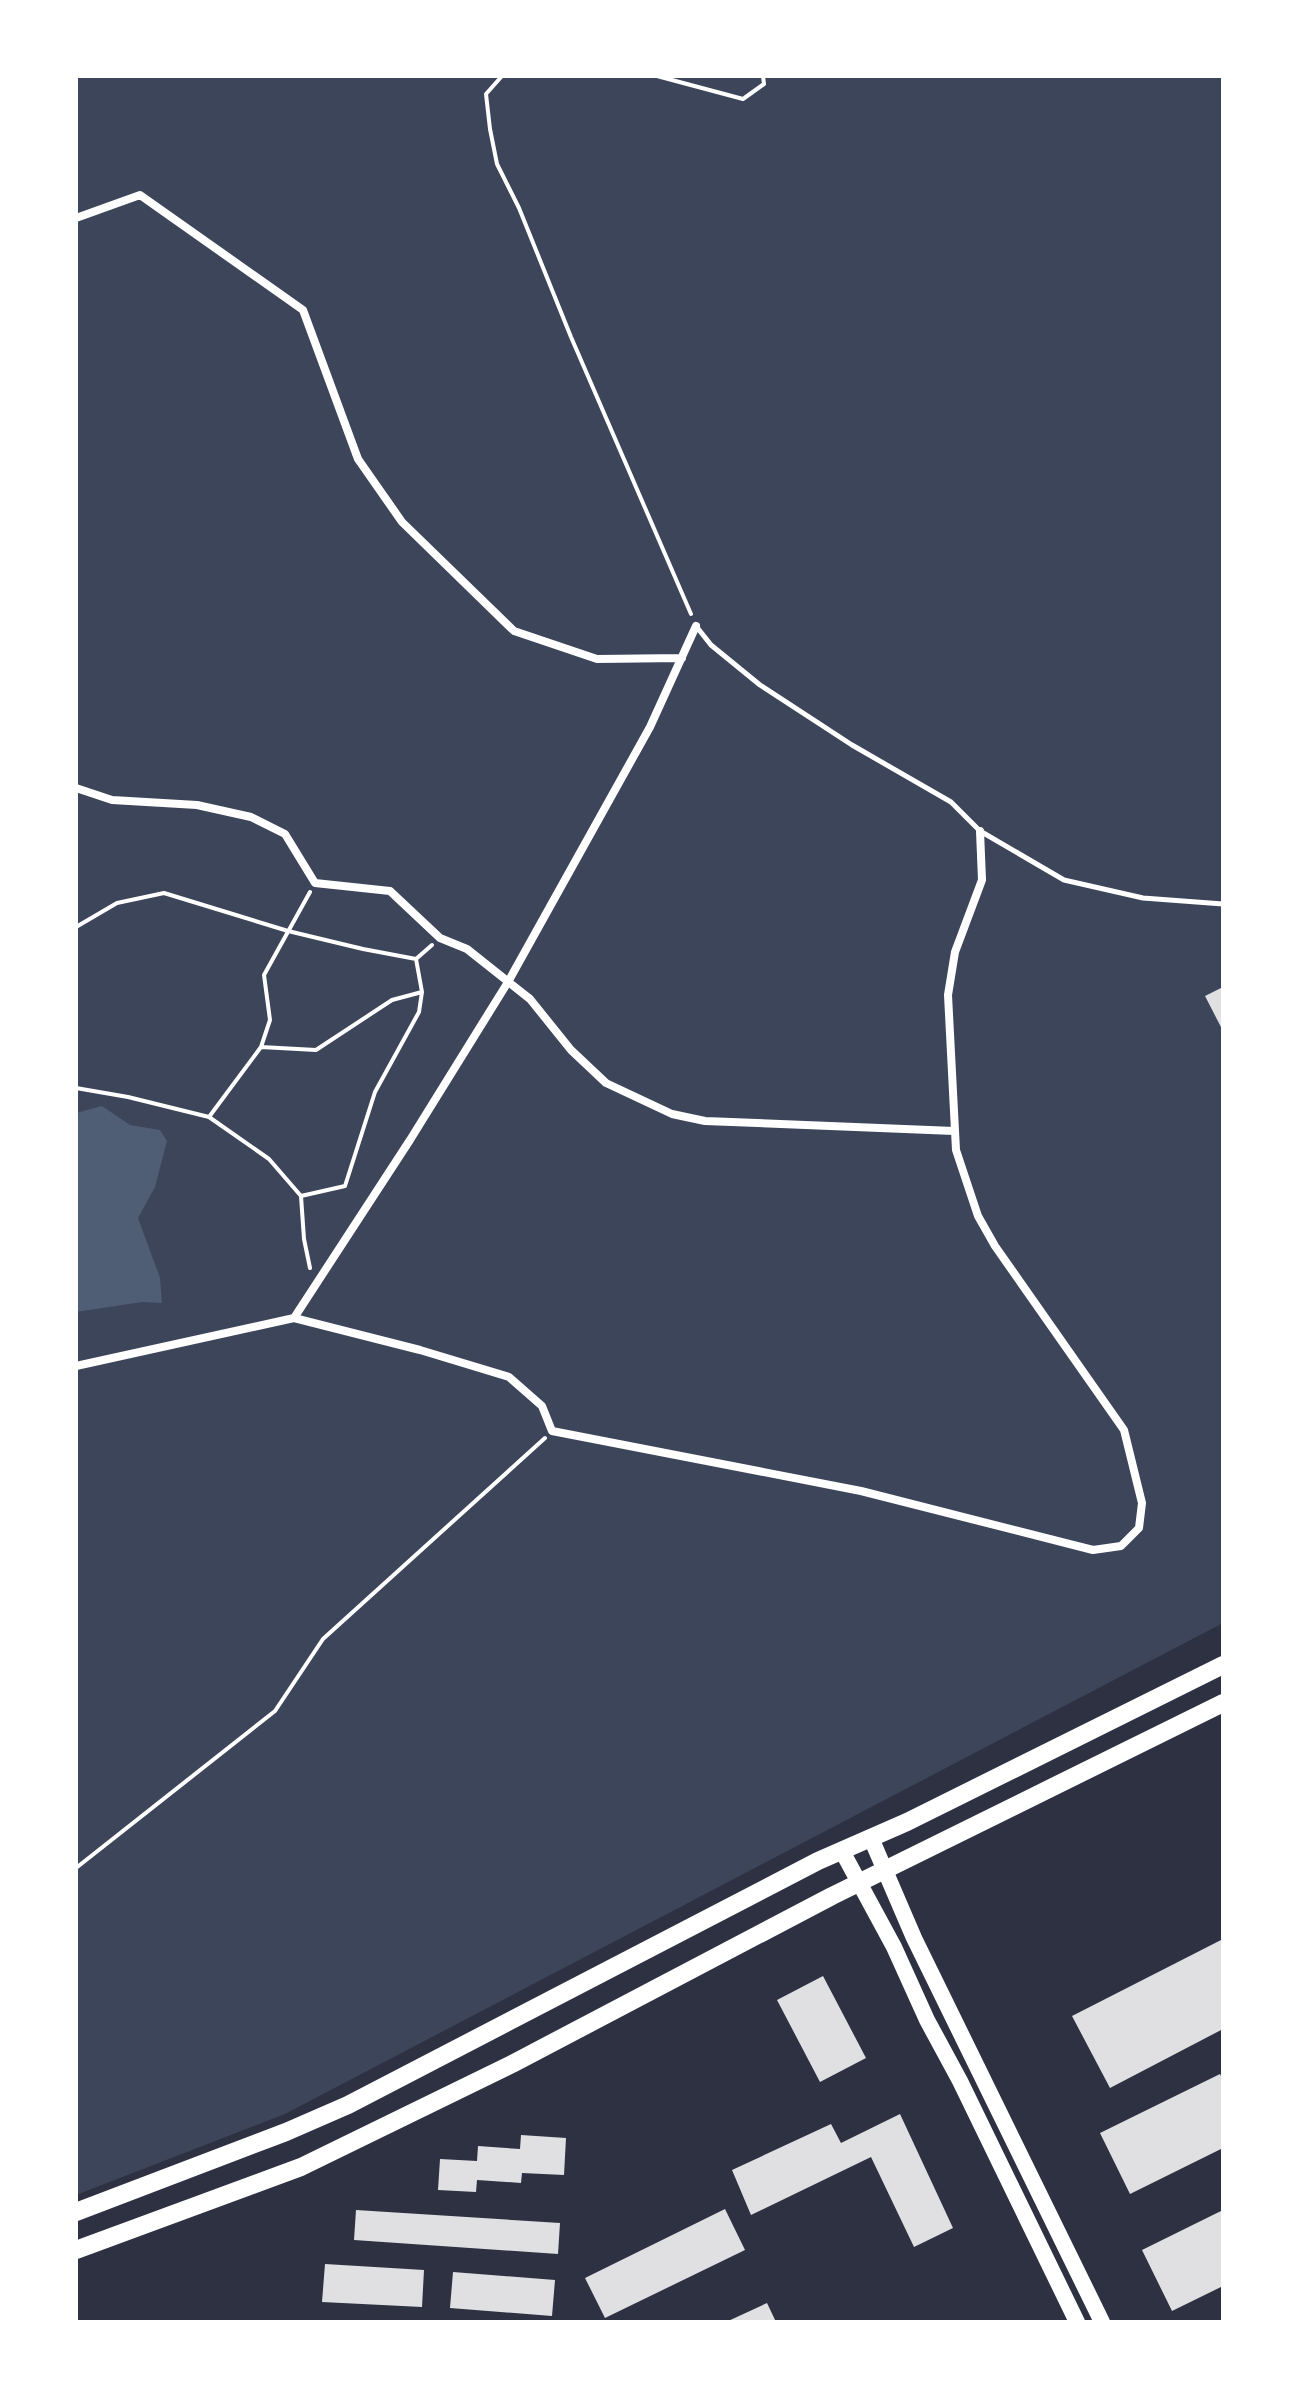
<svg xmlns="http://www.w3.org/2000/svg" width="1299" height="2398" font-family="Lato,sans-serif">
<rect width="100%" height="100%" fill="#2d3142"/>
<path fill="#3c4559" d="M 76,76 L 1223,76 L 1223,1623 L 285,2114 L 76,2195 Z"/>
<path fill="#4f5d75" d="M 102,1106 L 130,1125 L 160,1130 L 167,1141 L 155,1187 L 138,1218 L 160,1278 L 162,1303 L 142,1302 L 76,1312 L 76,1113 Z"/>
<path fill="#e0e0e3" d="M 1223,987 L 1223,1031 L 1205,996 Z
M 1223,1939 L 1223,2029 L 1110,2088 L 1072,2016 Z
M 823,1976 L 866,2058 L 820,2082 L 777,2000 Z
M 1220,2074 L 1223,2081 L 1223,2148 L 1130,2194 L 1100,2133 Z
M 900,2114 L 953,2228 L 914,2247 L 871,2157 L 751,2215 L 732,2170 L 831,2124 L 841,2143 Z
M 521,2135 L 566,2138 L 564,2175 L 522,2173 L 521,2183 L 477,2180 L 476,2192 L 438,2190 L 440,2159 L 477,2161 L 478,2146 L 520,2149 Z
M 725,2209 L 745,2250 L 605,2318 L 585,2278 Z
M 356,2210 L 560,2223 L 558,2254 L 354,2240 Z
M 1223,2210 L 1223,2286 L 1172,2311 L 1142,2250 Z
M 325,2264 L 424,2270 L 422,2307 L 322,2302 Z
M 453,2272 L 555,2280 L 552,2316 L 450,2308 Z
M 767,2303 L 776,2322 L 726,2322 Z"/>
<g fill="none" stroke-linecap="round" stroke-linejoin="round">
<path stroke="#fff" stroke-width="4" d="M 502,76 L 486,94 L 490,129 L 497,164 L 519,208 L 571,337 L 691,614
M 657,76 L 743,99 L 764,84 L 763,76
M 310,892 L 264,975 L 270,1020 L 261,1047 L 209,1117 L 269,1159 L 301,1196 L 304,1239 L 310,1268
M 76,927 L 117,903 L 164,893 L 288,931 L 363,949 L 416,959 L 432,945
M 261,1047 L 316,1050 L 392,1000 L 422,992
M 76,1088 L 128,1097 L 209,1117
M 301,1196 L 345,1186 L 375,1092 L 419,1012 L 422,992 L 416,959
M 76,1868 L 275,1711 L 323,1639 L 545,1438"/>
<path stroke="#fff" stroke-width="5" d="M 696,626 L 711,645 L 760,685 L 852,745 L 951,802 L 980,831 L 1064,880 L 1143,898 L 1223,904"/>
<path stroke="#fff" stroke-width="8" d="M 76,218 L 140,195 L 303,310 L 358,459 L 402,522 L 514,631 L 597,659 L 682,658
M 76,788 L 112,800 L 197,805 L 251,817 L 285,834 L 315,883 L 390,891 L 440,938 L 467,949 L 530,999 L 571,1050 L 606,1083 L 672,1114 L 705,1121 L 954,1131
M 294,1318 L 420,1350 L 509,1377 L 542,1406 L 552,1431 L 861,1491 L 1093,1550 L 1121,1546 L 1139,1528 L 1142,1503 L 1124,1430 L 995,1246 L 978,1216 L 956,1150 L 948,995 L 955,952 L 982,880 L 980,831
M 76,1366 L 294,1318 L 410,1140 L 508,982 L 650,727 L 696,626"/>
<path stroke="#fff" stroke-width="16" d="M 871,1838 L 914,1938 L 1102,2322
M 842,1851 L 894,1947 L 927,2020 L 960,2081 L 1077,2322"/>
<path stroke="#fff" stroke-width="18" d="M 76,2212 L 286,2132 L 348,2105 L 818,1861 L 907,1822 L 1223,1665
M 76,2250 L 301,2167 L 512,2064 L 832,1896 L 1223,1703"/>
</g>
<rect width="1299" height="2398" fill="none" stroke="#ffffff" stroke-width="156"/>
</svg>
